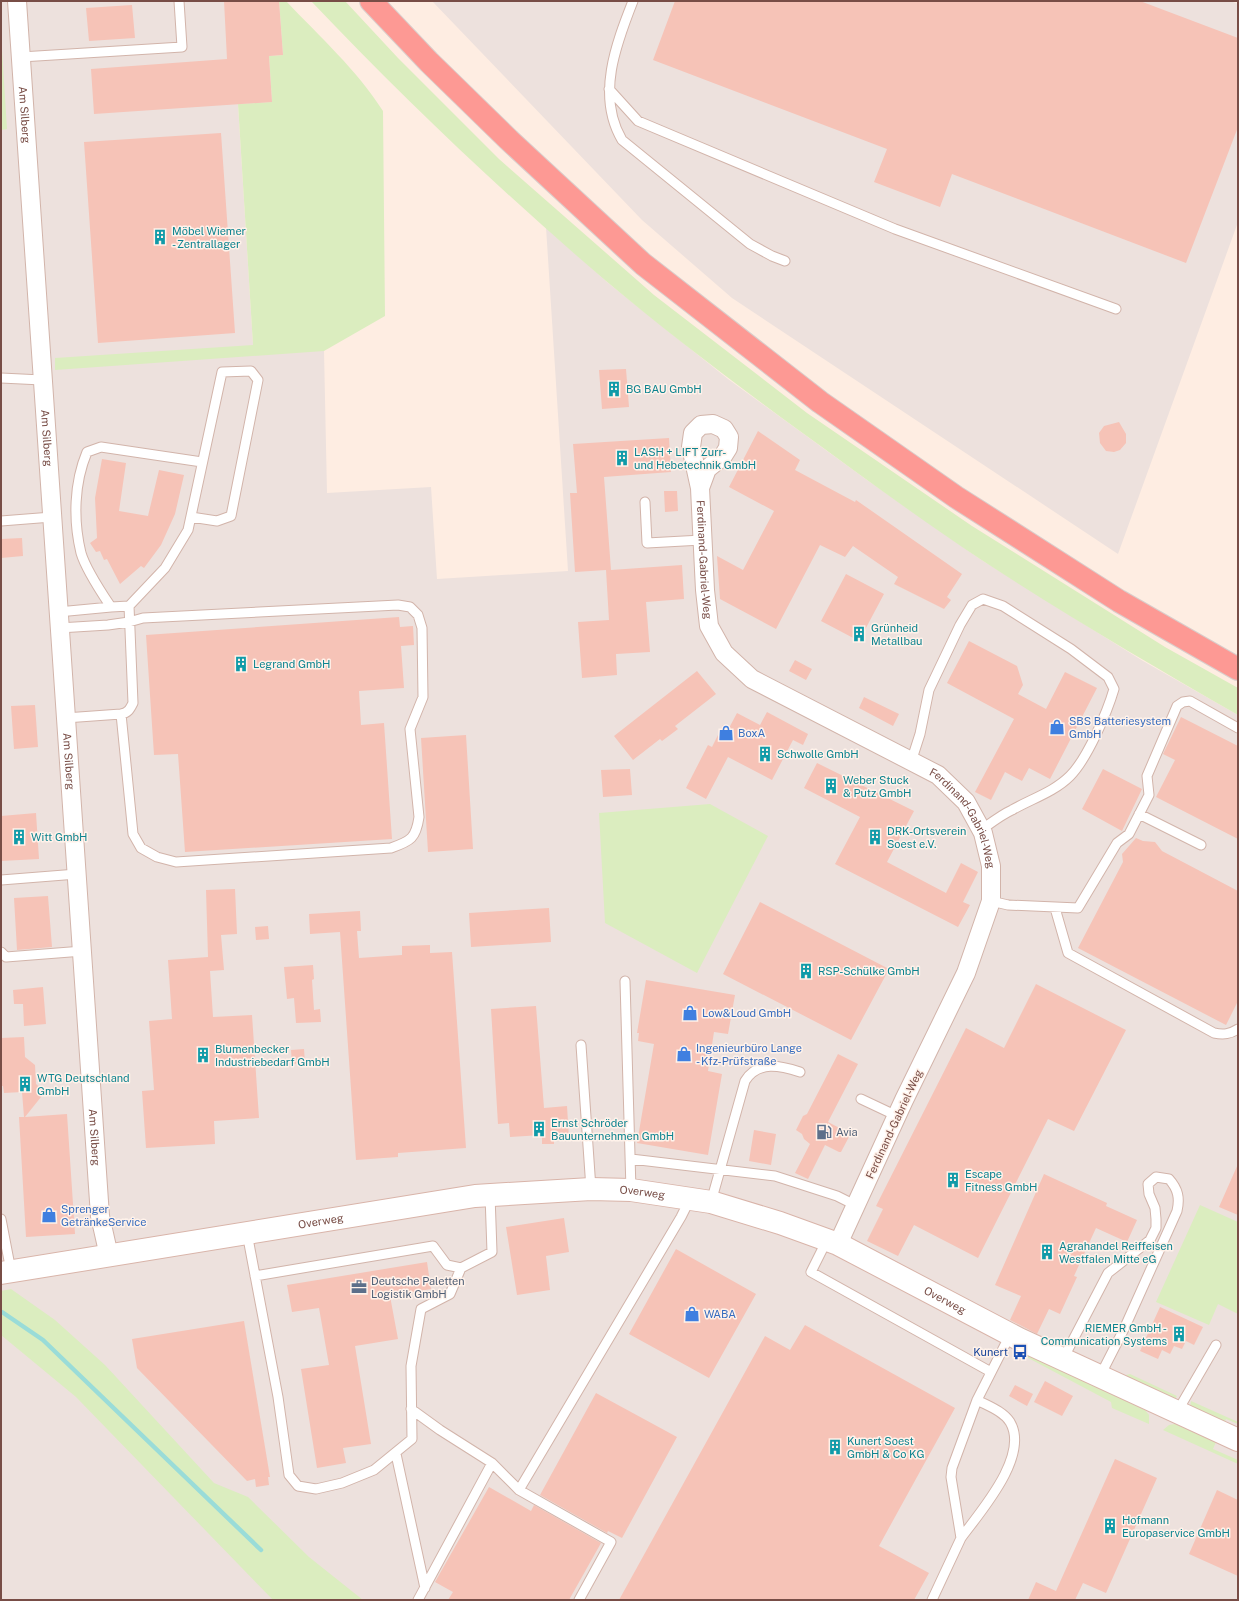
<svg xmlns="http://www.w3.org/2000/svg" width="1239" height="1601" font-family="'Public Sans',sans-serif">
<rect width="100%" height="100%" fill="#feede2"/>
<path fill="#ede1dd" d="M 1,1 L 279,1 L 283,55 L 269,56 L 272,102 L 238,105 L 253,345 L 324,351 L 327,493 L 431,487 L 437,579 L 568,571 L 546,227 L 607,282 L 728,379 L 867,480 L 980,559 L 1143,661 L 1238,715 L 1238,1600 L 1,1600 Z
M 432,1 L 1230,1 L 1238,4 L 1238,222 L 1118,554 L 732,298 L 642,220 Z"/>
<path fill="#dbedbf" d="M 279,1 L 286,1 C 320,37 357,70 383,111 L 385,316 L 324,351 L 55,370 L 55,358 L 253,345 L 238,104 L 272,102 L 269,56 L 283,55 Z
M 311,1 L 345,1 L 398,58 L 499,159 L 654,295 L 807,413 L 972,526 L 1165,647 L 1238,688 L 1238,715 C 1151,665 1064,614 980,559 C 918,518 858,473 797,429 C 733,382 668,333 606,281 C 503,193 404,99 311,1 Z
M 1,34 L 7,129 L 1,130 Z
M 710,804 L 768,836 L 697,973 L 605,923 L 599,813 Z
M 1200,1205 L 1238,1222 L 1238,1314 L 1218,1304 L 1209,1325 L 1156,1302 Z
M 11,1289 L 55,1320 L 105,1365 L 214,1483 L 248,1497 L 309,1557 L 363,1600 L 273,1600 L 76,1397 L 1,1335 L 1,1291 Z
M 1019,1350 L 1145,1410 L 1149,1415 L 1149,1424 L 1112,1408 L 1111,1402 L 1015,1351 Z
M 1130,1374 L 1177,1396 L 1173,1402 L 1118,1377 Z
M 1191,1401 L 1238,1422 L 1238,1424 L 1226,1419 L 1223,1426 L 1190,1407 Z
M 1175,1424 L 1216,1442 L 1213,1449 L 1238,1460 L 1238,1464 L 1163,1430 L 1169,1425 Z"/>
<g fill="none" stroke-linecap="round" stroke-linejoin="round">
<path stroke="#9adcd8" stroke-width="4.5" d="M 2,1312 L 43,1340 L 261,1550"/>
</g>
<path fill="#f6c3b7" d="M 224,1 L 279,1 L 283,55 L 269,56 L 272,102 L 94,114 L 91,69 L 227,59 Z
M 675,1 L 1140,1 L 1238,38 L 1238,127 L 1186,263 L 952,174 L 940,207 L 874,182 L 887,149 L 653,60 Z
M 132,5 L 135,38 L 89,41 L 86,8 Z
M 221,133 L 235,333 L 98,343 L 84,142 Z
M 626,369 L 629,407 L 602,409 L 599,370 Z
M 1119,422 L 1126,434 L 1126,443 L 1120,450 L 1114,452 L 1106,451 L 1100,443 L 1099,433 L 1104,426 Z
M 758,431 L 800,460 L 795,470 L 855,502 L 856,500 L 962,574 L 947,597 L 951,600 L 944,609 L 894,584 L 898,577 L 853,546 L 845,557 L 820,545 L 776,629 L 720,599 L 717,556 L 743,570 L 774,511 L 729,487 Z
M 669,438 L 671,472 L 604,477 L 611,570 L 682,565 L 684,599 L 646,602 L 650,652 L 616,654 L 617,675 L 582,678 L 578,622 L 609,620 L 606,570 L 575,572 L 570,493 L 577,493 L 573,444 Z
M 102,459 L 126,463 L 119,511 L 148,516 L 159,470 L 184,475 L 175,514 L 161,545 L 144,568 L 141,566 L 120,584 L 107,559 L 104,560 L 100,551 L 96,552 L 90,543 L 97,538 L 95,498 Z
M 664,491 L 677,491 L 678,511 L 665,512 Z
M 22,538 L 23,556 L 1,558 L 1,539 Z
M 846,574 L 884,594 L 859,641 L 821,621 Z
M 399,617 L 400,627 L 413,626 L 414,645 L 401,646 L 404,688 L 359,691 L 361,725 L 384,723 L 392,839 L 185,852 L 178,754 L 154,755 L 146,635 Z
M 969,641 L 1017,666 L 1023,685 L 1018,694 L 1046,709 L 1065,672 L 1097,688 L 1050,779 L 1029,768 L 1022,781 L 1005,772 L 991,800 L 975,792 L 1014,719 L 947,683 Z
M 795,660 L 812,669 L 806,680 L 789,671 Z
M 697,671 L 716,694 L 675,726 L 678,729 L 662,741 L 660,739 L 633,760 L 614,736 Z
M 864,697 L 899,714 L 893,726 L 859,708 Z
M 35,705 L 38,747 L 14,749 L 11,706 Z
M 767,712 L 808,734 L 803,745 L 793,740 L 772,780 L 728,757 L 706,799 L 686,788 L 708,745 L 712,747 L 723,725 L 729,728 L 737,713 L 760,725 Z
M 1181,717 L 1238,746 L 1238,839 L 1156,797 L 1175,760 L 1163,754 Z
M 466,735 L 473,849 L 428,852 L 421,738 Z
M 817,763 L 914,811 L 887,862 L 946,893 L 961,863 L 978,872 L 963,902 L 970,905 L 958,927 L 835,864 L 860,817 L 804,788 Z
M 630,769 L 632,795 L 603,797 L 601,770 Z
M 1103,769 L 1142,789 L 1122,831 L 1082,809 Z
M 36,813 L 39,859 L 1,861 L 1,816 Z
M 1136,838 L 1143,841 L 1155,842 L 1162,851 L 1238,891 L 1238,1001 L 1226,1025 L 1078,948 L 1123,862 L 1122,854 Z
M 235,889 L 237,934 L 221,935 L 224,970 L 210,971 L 213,1017 L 252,1015 L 259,1118 L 214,1121 L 215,1144 L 146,1148 L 142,1091 L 154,1090 L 149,1021 L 172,1019 L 168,960 L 208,957 L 206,890 Z
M 48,896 L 52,947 L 17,950 L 14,898 Z
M 760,902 L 889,969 L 851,1040 L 723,974 Z
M 549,908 L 551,942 L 471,947 L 469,913 Z
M 360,911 L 361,931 L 357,931 L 359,958 L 402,955 L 402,946 L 430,945 L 430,953 L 452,952 L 466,1148 L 398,1153 L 398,1157 L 356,1160 L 340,932 L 310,934 L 309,914 Z
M 268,926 L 269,939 L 256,940 L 255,927 Z
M 313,965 L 314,979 L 312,980 L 314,1010 L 320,1009 L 321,1022 L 296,1023 L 294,998 L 287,999 L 284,967 Z
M 646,980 L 735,995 L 728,1034 L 714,1032 L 708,1071 L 722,1074 L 708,1155 L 637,1143 L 654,1044 L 638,1041 L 639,1033 L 637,1033 Z
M 1036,984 L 1126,1030 L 1074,1131 L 1048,1119 L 978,1258 L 914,1225 L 898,1256 L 867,1241 L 883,1209 L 876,1206 L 966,1028 L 1004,1048 Z
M 43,987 L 46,1024 L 24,1026 L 23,1004 L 14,1004 L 13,990 Z
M 536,1006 L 544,1108 L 567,1106 L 569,1138 L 554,1139 L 554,1144 L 542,1144 L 542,1135 L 510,1137 L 509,1123 L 498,1124 L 491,1009 Z
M 24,1037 L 25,1057 L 35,1065 L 36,1084 L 45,1092 L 25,1117 L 67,1114 L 75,1234 L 26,1237 L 19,1117 L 24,1117 L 22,1092 L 4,1093 L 3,1086 L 1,1086 L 1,1038 Z
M 304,1049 L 305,1063 L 292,1064 L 291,1050 Z
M 838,1054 L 858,1064 L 828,1122 L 849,1133 L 850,1135 L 841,1152 L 839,1152 L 825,1145 L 808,1179 L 795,1173 L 810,1144 L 804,1139 L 802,1134 L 796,1130 L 803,1116 L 807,1114 Z
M 754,1130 L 776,1134 L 771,1165 L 749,1161 Z
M 1238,1164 L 1238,1215 L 1219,1207 Z
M 1044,1174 L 1107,1203 L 1106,1206 L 1137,1220 L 1127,1242 L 1096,1228 L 1074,1276 L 1077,1277 L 1060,1314 L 1049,1309 L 1037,1334 L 1010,1320 L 1021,1296 L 995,1285 Z
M 564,1218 L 569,1252 L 546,1256 L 550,1290 L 517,1295 L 506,1227 Z
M 676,1249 L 756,1294 L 709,1378 L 629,1334 Z
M 427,1262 L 431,1289 L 390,1296 L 398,1339 L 355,1346 L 371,1444 L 343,1448 L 346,1463 L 317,1468 L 301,1369 L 329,1365 L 319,1308 L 292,1312 L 287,1285 Z
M 1160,1307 L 1203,1327 L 1194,1345 L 1186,1341 L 1182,1349 L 1174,1346 L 1170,1354 L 1162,1350 L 1158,1359 L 1140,1351 Z
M 244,1321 L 270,1477 L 268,1477 L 269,1485 L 256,1487 L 255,1479 L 247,1481 L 137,1368 L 132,1339 Z
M 805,1325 L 955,1408 L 879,1546 L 929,1573 L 914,1600 L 619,1600 L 765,1336 L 790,1350 Z
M 1045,1381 L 1073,1396 L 1062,1416 L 1034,1402 Z
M 1015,1385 L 1033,1394 L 1027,1406 L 1009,1396 Z
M 596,1393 L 677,1437 L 622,1538 L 608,1531 L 607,1533 L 540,1495 Z
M 1115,1459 L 1157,1478 L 1106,1593 L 1083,1583 L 1075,1600 L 1028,1600 L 1036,1582 L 1056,1591 Z
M 489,1487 L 531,1511 L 534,1505 L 601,1543 L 569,1600 L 448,1600 L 453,1592 L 435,1582 Z
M 1217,1490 L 1238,1500 L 1238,1576 L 1189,1554 Z"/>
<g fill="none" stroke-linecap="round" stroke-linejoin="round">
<defs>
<path id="lane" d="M 633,1 C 616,44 596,96 622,140 L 750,244 L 772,256 L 785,261
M 21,57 L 182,47 L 179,1
M 609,89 L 638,121 L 895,229 L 1116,309
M 1,378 L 42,380
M 645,502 L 647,543 L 702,540
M 1,521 L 52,517
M 129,606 L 111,607 C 101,592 86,570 81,553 C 73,520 74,483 87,452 L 101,447 L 202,462
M 58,612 L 111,607
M 59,628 L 108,625 L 129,622 L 143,618 L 398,605 L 410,607 L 418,615 L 422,628 L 423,697 L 410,729 L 419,817 C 416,838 411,841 391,848 L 176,862 L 157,857 L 141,848 L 133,834 L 121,714 C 128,713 130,709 133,703 L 130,630 L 129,606 L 165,568 L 188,530 L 222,372 L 251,371 L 258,380 L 231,516 L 217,521 L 191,517
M 65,718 L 121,714
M 911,762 L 920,734 L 929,690 L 960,625 L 972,605 L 983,599 L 1003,606 L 1071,649 L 1108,677 L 1114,689 C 1107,713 1087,759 1070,776 C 1054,792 1031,799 1012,810 C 1001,815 991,823 981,830
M 1139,814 L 1201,845
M 1,880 L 77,874
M 991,901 L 1008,905 L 1078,908 L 1117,843 L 1129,834 L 1149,795 L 1147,776 L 1177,706 L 1183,702 L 1190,701 L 1238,728
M 1055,908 L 1068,953 L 1214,1033 C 1224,1035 1230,1034 1238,1029
M 1,952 L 6,957 L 83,951
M 625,981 L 631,1190
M 581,1045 L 591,1189
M 861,1099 L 897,1116
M 631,1159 L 775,1176 L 837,1196 L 857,1206
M 711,1202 L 745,1081 C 758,1060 781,1066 800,1072
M 1,1219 L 11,1271
M 247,1233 L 278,1397 L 289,1475 L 298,1486 L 316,1489 L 342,1483 L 374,1470 L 412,1439 L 411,1366 L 421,1309 L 450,1294 L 461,1268 L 492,1252 L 490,1195
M 827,1240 L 811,1272 L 991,1372
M 255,1276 L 433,1246 L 447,1265 L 461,1268
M 1063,1359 L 1108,1273 L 1150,1240 L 1156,1228 L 1156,1219 L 1155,1208 L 1149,1194 L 1148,1184 L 1156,1177 L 1169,1179 C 1178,1189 1180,1198 1177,1211 L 1124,1329 L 1100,1376
M 411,1409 L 440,1430 L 492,1463 L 519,1490 L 611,1542 L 579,1600
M 1177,1412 L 1216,1345
M 396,1454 L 425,1588
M 519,1490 L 681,1217 L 690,1199
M 961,1538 C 980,1512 1030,1456 1010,1422 C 1003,1411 988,1406 977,1400
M 418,1600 L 492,1463
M 932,1600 L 961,1538 L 951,1477 L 952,1468 L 977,1400 L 1010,1335"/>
<g id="street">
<path id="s1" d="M 17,1 L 100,1216 L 109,1256"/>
<path id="s2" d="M 700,488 L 707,469 L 723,456 L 728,448 L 729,437 L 724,429 L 713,424 L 701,425 L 693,433 L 691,447 L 700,488 L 705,590 L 709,626 L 724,653 L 752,679 L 938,775 L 966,802 L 983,833 L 991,866 L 991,901 L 966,973 L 904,1100 L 838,1244"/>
</g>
<g id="secondary">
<path id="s3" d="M 1,1273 L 475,1196 L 591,1189 L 631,1190 L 711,1202 L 780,1223 L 838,1244 L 1019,1339 L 1238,1440"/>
</g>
<path id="highway" d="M 371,1 L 429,62 L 509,140 L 643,264 L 820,402 L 956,497 L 1119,601 L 1238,669"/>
</defs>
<use href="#lane" stroke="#d2b4aa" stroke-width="11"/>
<use href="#street" stroke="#d2b4aa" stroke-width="20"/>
<use href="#secondary" stroke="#d9b4a9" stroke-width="24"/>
<use href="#highway" stroke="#d9cdcb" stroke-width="24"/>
<use href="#lane" stroke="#fff" stroke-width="9"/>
<use href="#street" stroke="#fff" stroke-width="18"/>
<use href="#secondary" stroke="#fff" stroke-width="22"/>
<use href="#highway" stroke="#fd9994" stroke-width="22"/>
</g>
<defs>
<symbol id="building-bare" viewBox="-9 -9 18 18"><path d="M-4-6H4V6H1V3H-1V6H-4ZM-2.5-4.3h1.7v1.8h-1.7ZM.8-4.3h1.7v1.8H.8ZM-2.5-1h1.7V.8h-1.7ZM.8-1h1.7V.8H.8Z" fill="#0f9aa8" stroke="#fff2ea" stroke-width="2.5" paint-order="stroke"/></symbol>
<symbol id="shop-bare" viewBox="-9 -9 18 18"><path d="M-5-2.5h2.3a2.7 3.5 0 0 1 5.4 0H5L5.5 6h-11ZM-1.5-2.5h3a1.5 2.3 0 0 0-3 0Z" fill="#3f7fe0" stroke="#fff2ea" stroke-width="2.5" paint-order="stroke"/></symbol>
<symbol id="fuel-bare" viewBox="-9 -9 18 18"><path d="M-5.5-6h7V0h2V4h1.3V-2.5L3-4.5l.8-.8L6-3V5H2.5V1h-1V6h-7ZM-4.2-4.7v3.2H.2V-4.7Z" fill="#5c6f8a" stroke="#fff2ea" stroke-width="2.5" paint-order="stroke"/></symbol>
<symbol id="office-bare" viewBox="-9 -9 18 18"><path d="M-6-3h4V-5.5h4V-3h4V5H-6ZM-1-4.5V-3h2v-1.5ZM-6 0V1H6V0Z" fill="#5c6f8a" stroke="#fff2ea" stroke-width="2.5" paint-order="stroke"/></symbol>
<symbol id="bus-bare" viewBox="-9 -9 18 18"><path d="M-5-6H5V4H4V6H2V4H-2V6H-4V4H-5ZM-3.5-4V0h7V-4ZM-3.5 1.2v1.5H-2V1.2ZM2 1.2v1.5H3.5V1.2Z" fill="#1a4fb4" stroke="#fff2ea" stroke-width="2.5" paint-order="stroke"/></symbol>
</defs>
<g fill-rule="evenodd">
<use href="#building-bare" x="149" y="226" width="22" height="22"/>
<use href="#building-bare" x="603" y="378" width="22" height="22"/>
<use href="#building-bare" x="611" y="447" width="22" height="22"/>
<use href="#building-bare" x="848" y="623" width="22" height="22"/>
<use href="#building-bare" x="230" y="653" width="22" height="22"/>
<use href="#shop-bare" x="1046" y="716" width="22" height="22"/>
<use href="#shop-bare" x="715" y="722" width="22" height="22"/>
<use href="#building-bare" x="754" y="743" width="22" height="22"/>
<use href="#building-bare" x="820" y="775" width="22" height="22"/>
<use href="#building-bare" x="8" y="826" width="22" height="22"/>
<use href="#building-bare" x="864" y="826" width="22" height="22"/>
<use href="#building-bare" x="795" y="960" width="22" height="22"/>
<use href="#shop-bare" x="679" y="1002" width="22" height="22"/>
<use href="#shop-bare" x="673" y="1043" width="22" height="22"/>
<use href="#building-bare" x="192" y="1044" width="22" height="22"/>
<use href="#building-bare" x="14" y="1073" width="22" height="22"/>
<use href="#building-bare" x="528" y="1118" width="22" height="22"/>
<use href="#fuel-bare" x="813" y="1121" width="22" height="22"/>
<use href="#building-bare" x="942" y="1169" width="22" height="22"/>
<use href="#shop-bare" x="38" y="1204" width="22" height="22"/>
<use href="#building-bare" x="1036" y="1241" width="22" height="22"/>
<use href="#office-bare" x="348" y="1276" width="22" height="22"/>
<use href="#shop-bare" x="681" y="1303" width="22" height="22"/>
<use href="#building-bare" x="1168" y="1323" width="22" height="22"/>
<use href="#bus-bare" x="1009" y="1341" width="22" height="22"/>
<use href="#building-bare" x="824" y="1436" width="22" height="22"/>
<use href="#building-bare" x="1099" y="1515" width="22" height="22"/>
</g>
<g text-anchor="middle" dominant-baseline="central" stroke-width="3" stroke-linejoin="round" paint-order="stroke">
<g font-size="11" fill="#784d46" stroke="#fff2ea">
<text stroke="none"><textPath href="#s1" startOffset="114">Am Silberg</textPath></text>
<text stroke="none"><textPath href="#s1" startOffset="438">Am Silberg</textPath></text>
<text stroke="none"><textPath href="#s2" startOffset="234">Ferdinand-Gabriel-Weg</textPath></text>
<text stroke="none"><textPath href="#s1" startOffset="762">Am Silberg</textPath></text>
<text stroke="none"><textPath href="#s2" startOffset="630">Ferdinand-Gabriel-Weg</textPath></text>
<text transform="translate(894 1124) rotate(-65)">Ferdinand-Gabriel-Weg</text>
<text stroke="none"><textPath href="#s1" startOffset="1139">Am Silberg</textPath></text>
<text stroke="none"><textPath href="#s3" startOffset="648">Overweg</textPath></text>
<text stroke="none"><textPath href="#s3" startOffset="324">Overweg</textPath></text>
<text stroke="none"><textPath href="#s3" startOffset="972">Overweg</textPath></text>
</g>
<g font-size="11" fill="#0d838f" stroke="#fff2ea" text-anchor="start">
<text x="172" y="231">Möbel Wiemer<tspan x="172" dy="13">- Zentrallager</tspan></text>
<text x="626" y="389">BG BAU GmbH</text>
<text x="634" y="452">LASH + LIFT Zurr-<tspan x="634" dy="13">und Hebetechnik GmbH</tspan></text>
<text x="871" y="628">Grünheid<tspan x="871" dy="13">Metallbau</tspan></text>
<text x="253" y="664">Legrand GmbH</text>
<text x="777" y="754">Schwolle GmbH</text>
<text x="843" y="780">Weber Stuck<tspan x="843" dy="13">&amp; Putz GmbH</tspan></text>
<text x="887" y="831">DRK-Ortsverein<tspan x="887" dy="13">Soest e.V.</tspan></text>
<text x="31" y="837">Witt GmbH</text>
<text x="818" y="971">RSP-Schülke GmbH</text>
<text x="215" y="1049">Blumenbecker<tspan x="215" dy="13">Industriebedarf GmbH</tspan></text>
<text x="37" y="1078">WTG Deutschland<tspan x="37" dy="13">GmbH</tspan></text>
<text x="551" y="1123">Ernst Schröder<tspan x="551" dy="13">Bauunternehmen GmbH</tspan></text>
<text x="965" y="1174">Escape<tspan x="965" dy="13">Fitness GmbH</tspan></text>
<text x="1059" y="1246">Agrahandel Reiffeisen<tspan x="1059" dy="13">Westfalen Mitte eG</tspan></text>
<text x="1167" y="1328" text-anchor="end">RIEMER GmbH -<tspan x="1167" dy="13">Communication Systems</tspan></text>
<text x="847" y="1441">Kunert Soest<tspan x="847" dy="13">GmbH &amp; Co KG</tspan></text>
<text x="1122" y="1520">Hofmann<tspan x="1122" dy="13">Europaservice GmbH</tspan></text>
</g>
<g font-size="11" fill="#366cbe" stroke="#fff2ea" text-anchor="start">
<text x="1069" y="721">SBS Batteriesystem<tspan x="1069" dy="13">GmbH</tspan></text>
<text x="738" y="733">BoxA</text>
<text x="702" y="1013">Low&amp;Loud GmbH</text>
<text x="696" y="1048">Ingenieurbüro Lange<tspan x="696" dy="13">- Kfz-Prüfstraße</tspan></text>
<text x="61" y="1209">Sprenger<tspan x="61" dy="13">GetränkeService</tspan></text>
<text x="704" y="1314">WABA</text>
</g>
<g font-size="11" fill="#4e5e75" stroke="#fff2ea" text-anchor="start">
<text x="836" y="1132">Avia</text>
<text x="371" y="1281">Deutsche Paletten<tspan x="371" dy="13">Logistik GmbH</tspan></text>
</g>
<g font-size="11" fill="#164399" stroke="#fff2ea" text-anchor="end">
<text x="1008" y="1352">Kunert</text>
</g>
</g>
<rect width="1239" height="1601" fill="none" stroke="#784d46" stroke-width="4"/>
</svg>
